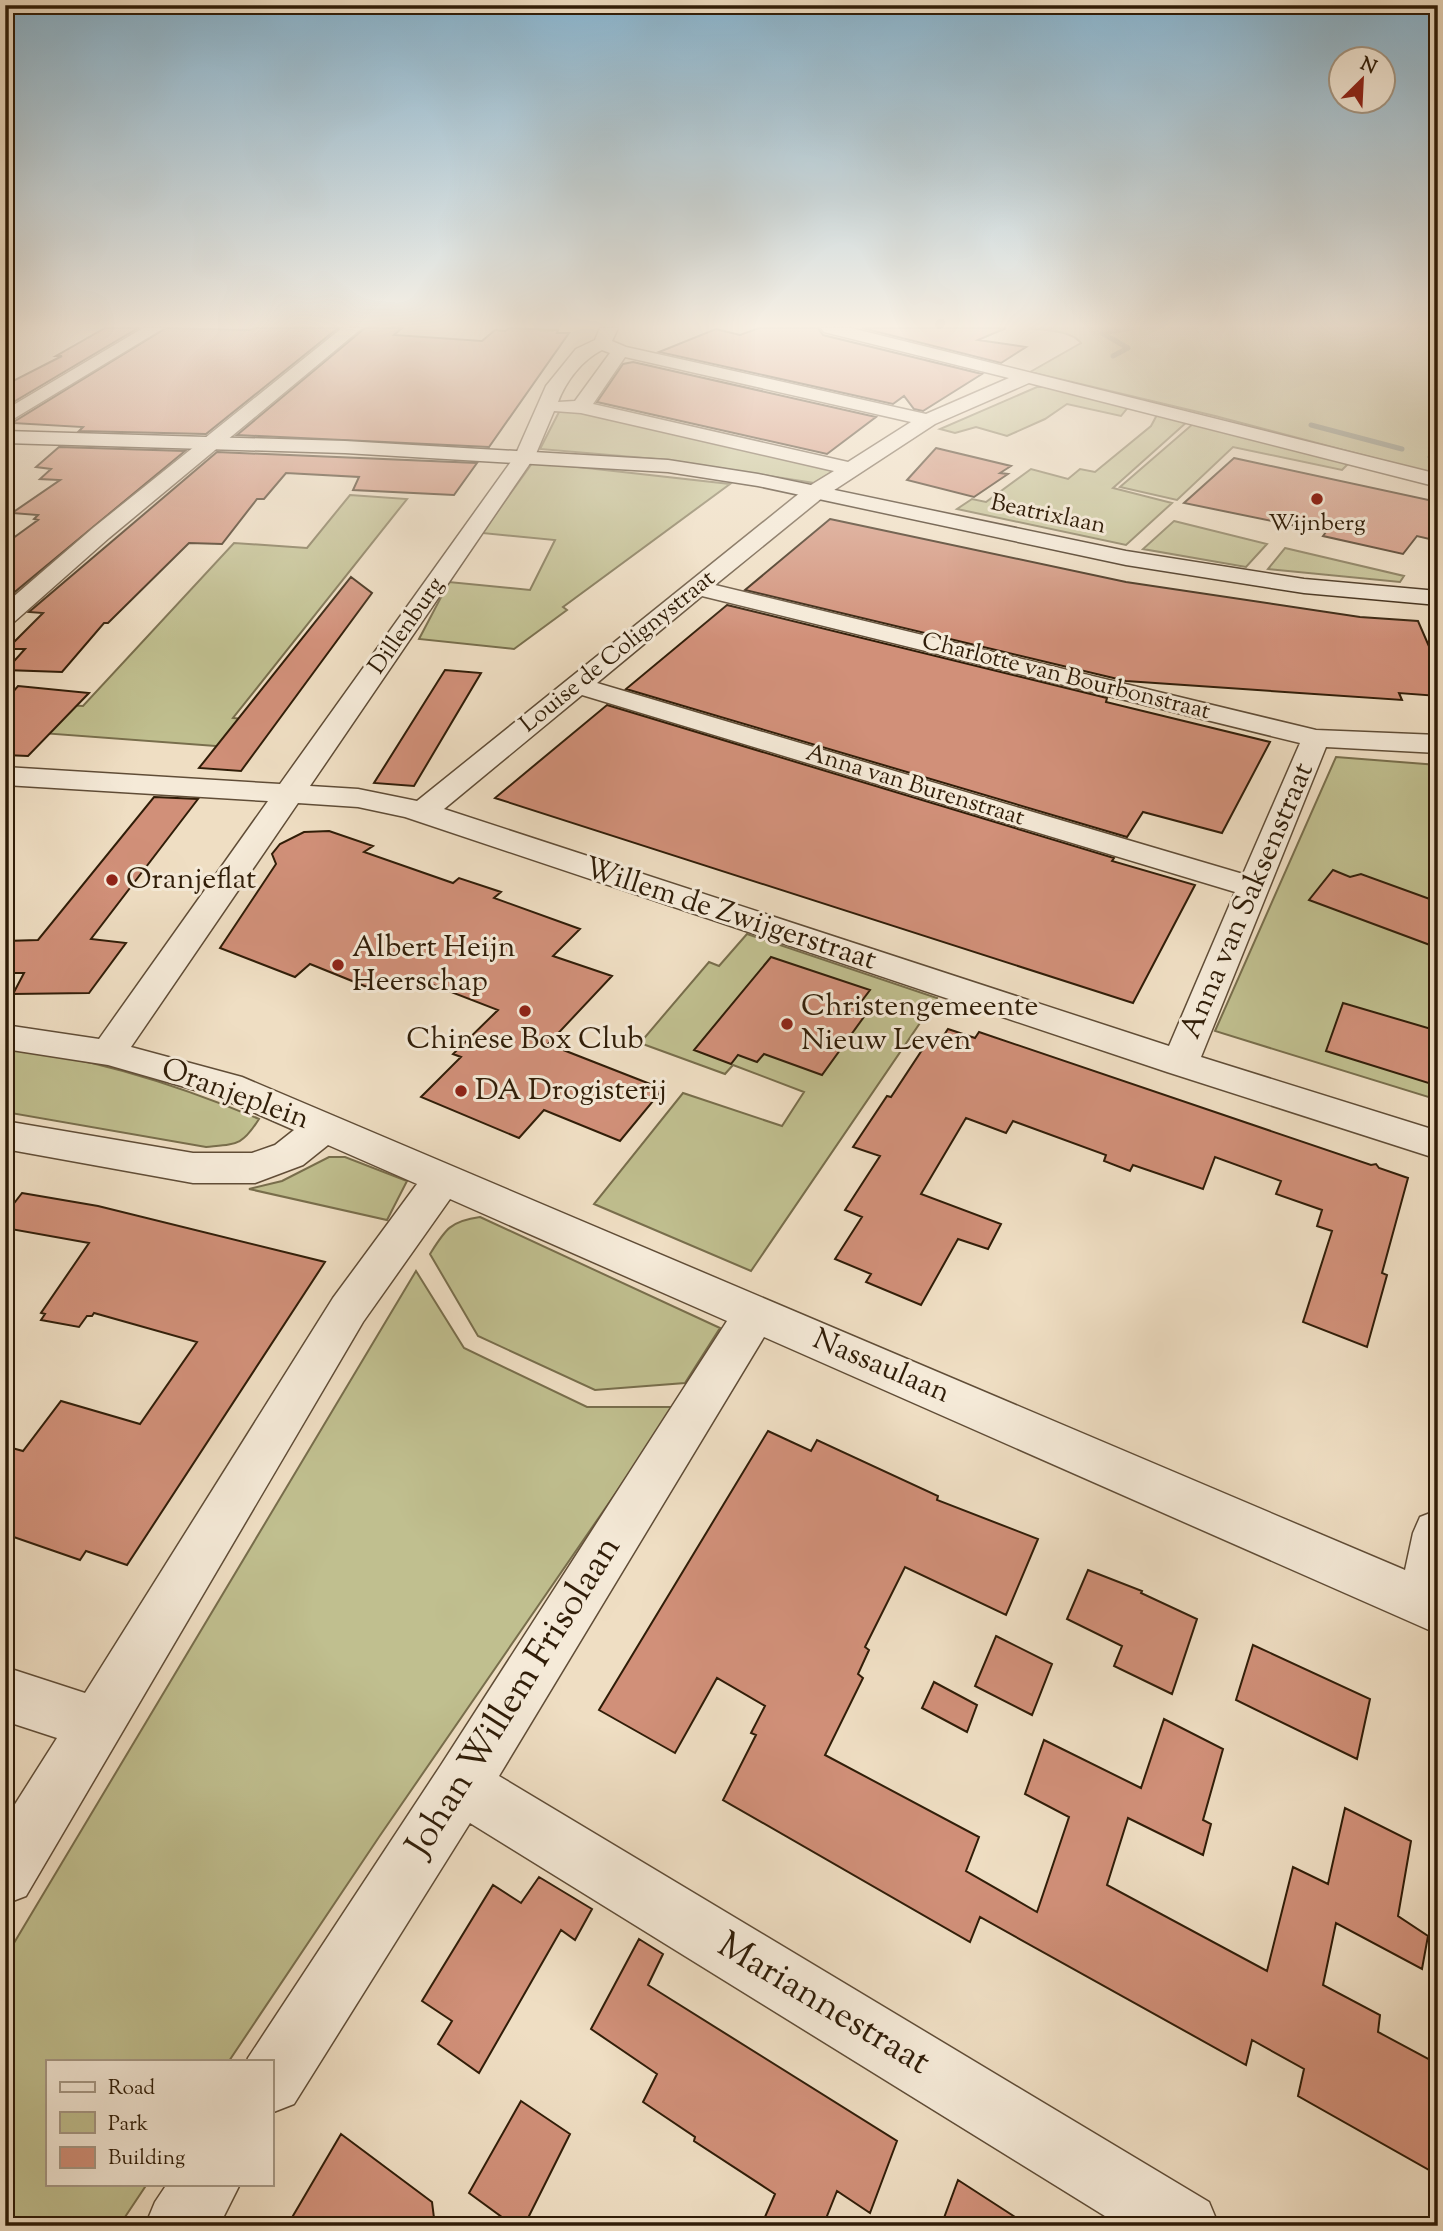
<svg xmlns="http://www.w3.org/2000/svg" width="1443" height="2231" font-family="'Sorts Mill Goudy',serif">
<rect width="100%" height="100%" fill="#efdec3"/>
<filter id="stains"><feTurbulence type="fractalNoise" baseFrequency=".00286" numOctaves="4"/><feColorMatrix values="0 0 0 0 .2 0 0 0 0 .09 0 0 0 0 .02 0 0 0 .5 -.17"/></filter>
<radialGradient id="worn" r=".72"><stop offset=".6" stop-color="#630" stop-opacity="0"/><stop offset="1" stop-color="#630" stop-opacity=".3"/></radialGradient>
<path fill="#c0bf8f" stroke="#786e4c" stroke-width="2" d="M 1028,328 L 1438,328 L 1438,475 L 1215,416 L 1030,372 L 1081,343 C 1071,330 1044,330 1028,328 Z
M 1037,387 L 1050,387 L 1129,406 L 1121,416 L 1067,404 L 1045,419 L 1007,436 L 976,427 L 955,433 L 940,429 Z
M 586,411 L 835,470 L 814,483 L 668,460 L 540,449 L 559,412 Z
M 1158,413 L 1188,421 L 1113,488 L 1172,503 L 1126,545 L 957,509 L 972,499 L 986,502 L 1031,469 L 1068,479 L 1080,469 L 1095,472 L 1151,426 Z
M 1194,423 L 1351,461 L 1342,470 L 1233,447 L 1177,500 L 1120,487 Z
M 533,462 L 730,484 L 563,607 L 567,610 L 514,649 L 419,639 L 449,582 L 530,590 L 555,540 L 482,533 Z
M 350,495 L 407,499 L 233,718 L 275,722 L 256,749 L 41,733 L 67,705 L 83,706 L 234,543 L 307,548 Z
M 1174,521 L 1267,544 L 1246,567 L 1143,549 Z
M 1285,548 L 1404,576 L 1400,582 L 1268,569 Z
M 1336,757 L 1438,765 L 1438,1100 L 1215,1031 Z
M 747,934 L 937,998 L 751,1271 L 594,1204 L 683,1093 L 782,1126 L 804,1092 L 733,1065 L 725,1074 L 640,1043 L 709,962 L 719,966 Z
M 5,1048 C 93,1057 178,1085 259,1119 C 242,1146 237,1144 206,1147 L 5,1112 Z
M 329,1157 L 345,1157 L 407,1181 L 387,1220 L 249,1189 L 282,1181 Z
M 480,1217 L 720,1328 L 685,1383 L 595,1390 L 478,1336 L 430,1254 C 445,1230 450,1221 480,1217 Z
M 416,1271 L 464,1348 L 587,1407 L 675,1407 L 379,1837 L 229,2061 L 47,2061 L 47,2184 L 147,2184 L 119,2226 L 5,2226 L 5,1958 Z"/>
<g fill="none" stroke-linecap="round" stroke-linejoin="round">
<path stroke="#707c6f" stroke-width="5" d="M 1113,356 L 1128,348 L 1102,333 L 1131,328
M 1311,425 L 1402,449
M 1430,457 L 1438,459"/>
</g>
<path fill="#d19079" stroke="#301d08" stroke-width="2" d="M 105,328 L 138,328 L 5,407 L 5,385 L 62,356 L 56,356 Z
M 166,328 L 250,330 L 254,328 L 338,328 L 206,434 L 79,431 L 83,427 L 12,423 Z
M 365,328 L 402,328 L 394,335 L 482,341 L 495,330 L 505,331 L 509,328 L 558,330 L 557,333 L 569,333 L 489,447 L 237,435 Z
M 759,328 L 818,328 L 823,335 L 982,374 L 923,411 L 914,409 L 904,396 L 893,404 L 659,352 L 716,329 L 740,335 Z
M 862,328 L 1006,328 L 978,340 L 1026,347 L 1001,363 Z
M 633,362 L 876,417 L 827,454 L 597,402 L 623,364 Z
M 59,447 L 185,451 L 5,600 L 5,544 L 38,520 L 34,519 L 38,515 L 12,513 L 60,480 L 40,479 L 51,469 L 36,467 Z
M 936,448 L 1011,466 L 1000,473 L 1008,474 L 974,497 L 907,480 Z
M 217,452 L 477,463 L 454,495 L 353,490 L 359,477 L 286,473 L 264,499 L 257,499 L 222,544 L 189,543 L 108,623 L 104,623 L 62,672 L 6,670 L 25,649 L 7,649 L 43,613 L 29,612 Z
M 1234,458 L 1438,502 L 1438,541 L 1417,536 L 1403,554 L 1323,536 L 1326,532 L 1184,503 Z
M 830,519 L 1126,582 L 1360,617 L 1418,621 L 1438,667 L 1438,696 L 1399,693 L 1402,700 L 1126,681 L 745,590 Z
M 351,577 L 372,593 L 241,771 L 199,768 Z
M 727,605 L 1107,698 L 1106,702 L 1270,742 L 1222,833 L 1143,812 L 1127,837 L 626,689 Z
M 445,670 L 481,673 L 414,786 L 374,783 Z
M 18,686 L 89,693 L 28,756 L 5,755 L 5,701 Z
M 607,705 L 1114,858 L 1112,861 L 1195,885 L 1133,1003 L 495,798 Z
M 154,797 L 198,799 L 91,939 L 126,943 L 89,993 L 13,994 L 24,973 L 5,973 L 5,941 L 38,940 Z
M 329,831 L 373,846 L 364,852 L 453,883 L 459,878 L 501,892 L 494,898 L 580,929 L 553,956 L 612,976 L 548,1044 L 663,1089 L 620,1141 L 544,1110 L 519,1138 L 421,1097 L 461,1057 L 453,1054 L 498,1010 L 410,976 L 372,983 L 367,987 L 310,964 L 295,977 L 220,948 L 276,864 L 272,854 L 280,844 L 304,832 Z
M 1333,870 L 1350,877 L 1361,874 L 1438,902 L 1438,948 L 1309,900 Z
M 771,957 L 870,990 L 855,1010 L 866,1014 L 822,1075 L 764,1054 L 757,1062 L 738,1055 L 731,1064 L 694,1050 Z
M 1343,1003 L 1438,1031 L 1438,1086 L 1326,1051 Z
M 948,1029 L 975,1038 L 979,1032 L 1371,1165 L 1376,1164 L 1379,1168 L 1408,1178 L 1382,1273 L 1387,1275 L 1367,1347 L 1303,1322 L 1332,1231 L 1317,1226 L 1322,1210 L 1276,1194 L 1281,1181 L 1215,1157 L 1203,1189 L 1133,1165 L 1130,1171 L 1104,1161 L 1106,1155 L 1013,1121 L 1006,1133 L 966,1118 L 921,1194 L 1001,1224 L 988,1249 L 958,1239 L 921,1305 L 866,1282 L 871,1274 L 835,1259 L 862,1217 L 845,1210 L 880,1156 L 853,1147 L 887,1096 L 891,1097 L 930,1038 L 940,1041 Z
M 22,1193 L 98,1206 L 325,1262 L 127,1565 L 86,1551 L 80,1560 L 5,1534 L 5,1446 L 23,1451 L 61,1401 L 140,1424 L 197,1342 L 94,1313 L 92,1316 L 87,1316 L 79,1327 L 41,1320 L 45,1314 L 41,1313 L 89,1243 L 5,1228 L 5,1215 Z
M 768,1431 L 811,1451 L 817,1440 L 938,1496 L 937,1500 L 1038,1539 L 1006,1615 L 905,1567 L 865,1647 L 869,1650 L 858,1674 L 863,1678 L 825,1755 L 979,1837 L 966,1871 L 1037,1912 L 1069,1817 L 1025,1794 L 1044,1740 L 1141,1788 L 1164,1719 L 1223,1749 L 1203,1820 L 1211,1824 L 1203,1855 L 1128,1818 L 1107,1885 L 1267,1971 L 1293,1867 L 1328,1884 L 1345,1808 L 1411,1841 L 1398,1916 L 1428,1936 L 1422,1969 L 1336,1923 L 1323,1985 L 1380,2015 L 1378,2032 L 1438,2064 L 1438,2175 L 1298,2096 L 1304,2069 L 1252,2040 L 1246,2065 L 980,1917 L 970,1942 L 723,1800 L 756,1735 L 751,1733 L 765,1706 L 717,1678 L 675,1753 L 599,1710 Z
M 1088,1570 L 1142,1591 L 1141,1593 L 1197,1619 L 1172,1694 L 1114,1666 L 1122,1646 L 1067,1619 Z
M 996,1636 L 1052,1664 L 1032,1715 L 975,1686 Z
M 1253,1645 L 1370,1699 L 1357,1759 L 1236,1700 Z
M 934,1682 L 977,1705 L 967,1732 L 922,1708 Z
M 539,1877 L 592,1909 L 575,1940 L 561,1930 L 479,2073 L 438,2044 L 452,2021 L 422,2001 L 493,1885 L 521,1903 Z
M 639,1939 L 663,1954 L 648,1985 L 897,2141 L 870,2213 L 837,2191 L 823,2226 L 761,2226 L 775,2194 L 694,2141 L 695,2137 L 643,2102 L 657,2074 L 591,2029 Z
M 521,2101 L 570,2134 L 524,2226 L 514,2226 L 469,2193 Z
M 341,2134 L 432,2202 L 435,2226 L 287,2226 Z
M 958,2180 L 1029,2226 L 941,2226 Z"/>
<g fill="none" stroke-linecap="round" stroke-linejoin="round">
<defs>
<path id="street" d="M 143,328 L 164,328 L 5,424 L 5,410 Z
M 342,328 L 362,328 L 109,538 L 14,622 L 5,624 L 5,604 L 93,528 Z
M 600,328 L 618,328 L 612,341 L 626,347 L 926,414 L 1009,378 L 824,332 L 821,328 L 851,328 L 1438,474 L 1438,487 L 1029,383 L 935,424 L 822,498 L 715,585 L 1316,730 L 1438,735 L 1438,753 L 1326,747 L 1201,1057 L 1438,1131 L 1438,1159 L 1167,1072 L 405,817 L 358,807 L 298,803 L 131,1047 L 242,1077 L 1405,1570 L 1413,1533 L 1420,1517 L 1438,1510 L 1438,1634 L 764,1337 L 499,1776 L 1209,2202 L 1219,2226 L 1121,2226 L 470,1823 L 294,2104 L 271,2113 L 271,2061 L 247,2061 L 248,2058 L 441,1765 L 727,1321 L 450,1199 L 363,1322 L 26,1896 L 5,1904 L 5,1820 L 57,1738 L 5,1721 L 5,1667 L 85,1693 L 333,1298 L 417,1184 L 328,1145 L 303,1165 L 255,1183 L 193,1183 L 5,1149 L 5,1121 L 193,1153 L 252,1153 L 275,1145 L 294,1130 L 216,1096 L 108,1065 L 5,1049 L 5,1025 L 99,1039 L 268,801 L 5,785 L 5,767 L 280,784 L 515,456 L 546,386 L 576,349 L 595,340 ZM 602,350 L 610,353 L 575,401 L 558,402 C 566,381 582,360 602,350 ZM 625,357 L 911,422 L 848,462 L 593,404 ZM 554,411 L 581,413 L 834,471 L 806,488 L 417,801 L 358,789 L 310,786 L 535,456 ZM 702,596 L 1300,743 L 1243,874 L 597,683 ZM 582,695 L 1235,892 L 1169,1046 L 444,809 Z
M 167,2184 L 240,2184 L 219,2226 L 145,2226 L 155,2202 Z"/>
<path id="secondary" d="M 5,431 L 345,441 L 668,460 L 758,474 L 1126,551 L 1304,579 L 1438,591 L 1438,605 L 1304,593 L 1126,565 L 758,486 L 668,472 L 345,453 L 5,443 Z"/>
</defs>
<use href="#street" stroke="#604d37" stroke-width="3"/>
<use href="#secondary" stroke="#301d08" stroke-width="3"/>
<use href="#street" fill="#f5ead8" fill-rule="evenodd"/>
<use href="#secondary" fill="#f5ead8" fill-rule="evenodd"/>
</g>
<linearGradient id="sky" x2="0" y2="1"><stop stop-color="#89b7d3"/><stop offset="0.51" stop-color="#f8f0e4"/><stop offset="1" stop-color="#f8f0e4" stop-opacity="0"/></linearGradient>
<rect width="1443" height="640" fill="url(#sky)"/>
<g fill="#8f2418" stroke="#f5ead8" stroke-width="2.5">
<circle cx="1317" cy="499" r="7"/>
<circle cx="112" cy="880" r="7"/>
<circle cx="338" cy="965" r="7"/>
<circle cx="525" cy="1011" r="7"/>
<circle cx="787" cy="1024" r="7"/>
<circle cx="461" cy="1091" r="7"/>
</g>
<g text-anchor="middle" dominant-baseline="central" stroke-width="6" stroke-linejoin="round" paint-order="stroke">
<g font-size="24" fill="#301d08" stroke="#f5ead8">
<text transform="translate(1048 515) rotate(12)">Beatrixlaan</text>
<text transform="translate(407 626) rotate(-55)">Dillenburg</text>
<text transform="translate(618 652) rotate(-39)">Louise de Colignystraat</text>
<text transform="translate(1066 677) rotate(14)">Charlotte van Bourbonstraat</text>
<text transform="translate(915 786) rotate(17)">Anna van Burenstraat</text>
</g>
<g font-size="24" fill="#301d08" stroke="#f5ead8">
<text x="1317" y="524">Wijnberg</text>
</g>
<g font-size="30" fill="#301d08" stroke="#f5ead8" text-anchor="start">
<text x="126" y="880">Oranjeflat</text>
<text x="352" y="948">Albert Heijn<tspan x="352" dy="34">Heerschap</tspan></text>
<text x="801" y="1007">Christengemeente<tspan x="801" dy="34">Nieuw Leven</tspan></text>
<text x="525" y="1040" text-anchor="middle">Chinese Box Club</text>
<text x="475" y="1091">DA Drogisterij</text>
</g>
<g font-size="30" fill="#301d08" stroke="#f5ead8">
<text transform="translate(1248 901) rotate(-67)">Anna van Saksenstraat</text>
<text transform="translate(730 915) rotate(18)">Willem de Zwijgerstraat</text>
<text transform="translate(235 1095) rotate(20)">Oranjeplein</text>
<text transform="translate(881 1367) rotate(23)">Nassaulaan</text>
</g>
<g font-size="37" fill="#301d08" stroke="#f5ead8">
<text transform="translate(515 1697) rotate(-58)">Johan Willem Frisolaan</text>
<text transform="translate(823 2005) rotate(31)">Mariannestraat</text>
</g>
</g>
<rect width="1443" height="2231" fill="none" stroke="#efdec3" stroke-width="28"/>
<rect x="7" y="7" width="1429" height="2217" fill="none" stroke="#301d08" stroke-width="3.5"/>
<rect x="14" y="14" width="1415" height="2203" fill="none" stroke="#301d08" stroke-width="2"/>
<rect x="46" y="2060" width="228" height="126" fill="#f5ead8" stroke="#a69885" stroke-width="2"/>
<rect x="60" y="2082" width="35" height="10" fill="#f5ead8" stroke="#a69885" stroke-width="2"/>
<text x="108" y="2094" font-size="21" fill="#301d08">Road</text>
<rect x="60" y="2112" width="35" height="21" fill="#c0bf8f" stroke="#a69885" stroke-width="2"/>
<text x="108" y="2130" font-size="21" fill="#301d08">Park</text>
<rect x="60" y="2147" width="35" height="21" fill="#d19079" stroke="#a69885" stroke-width="2"/>
<text x="108" y="2164" font-size="21" fill="#301d08">Building</text>
<g transform="translate(1362 80) rotate(24)"><circle r="33" fill="#f5ead8" stroke="#a69885" stroke-width="2"/>
<path d="M0-5L12 26L0 18L-12 26Z" fill="#8f2418"/>
<text y="-10" font-size="19" font-weight="bold" text-anchor="middle" fill="#301d08">N</text>
</g>
<rect width="100%" height="100%" filter="url(#stains)"/>
<rect width="100%" height="100%" fill="url(#worn)"/>
</svg>
